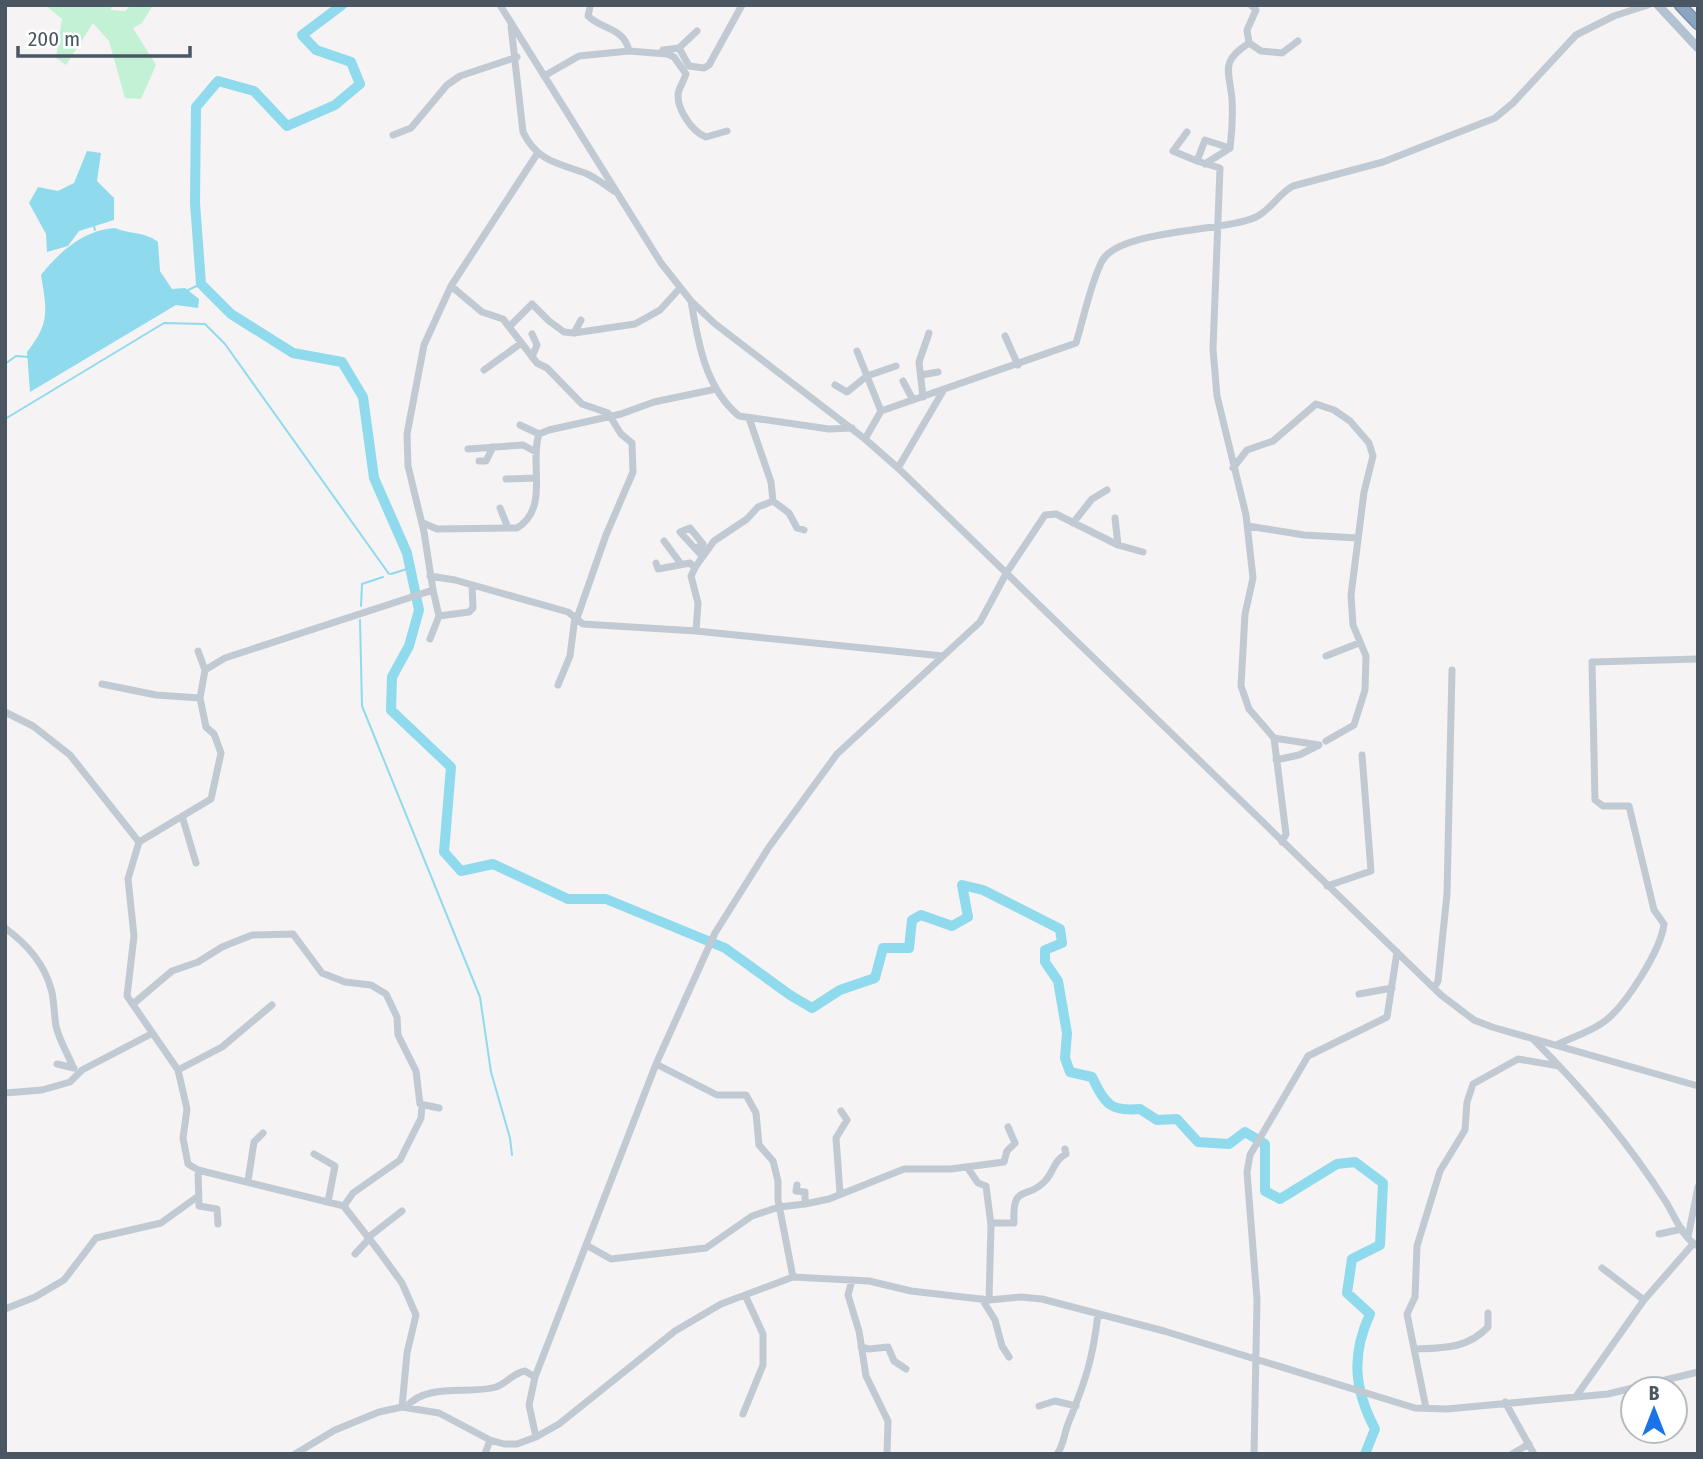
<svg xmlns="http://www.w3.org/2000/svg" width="1703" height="1459" font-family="'Fira Sans Condensed',sans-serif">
<rect width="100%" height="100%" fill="#f5f3f3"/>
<path fill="#c3f1d5" d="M 45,5 L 112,5 L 111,10 L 125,11 L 131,5 L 153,5 L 142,23 L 133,28 L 156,65 L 141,99 L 125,98 L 109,41 L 93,23 L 66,65 L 56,58 L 62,19 Z"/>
<path fill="#90daee" d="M 87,151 L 101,153 L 97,181 L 114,198 L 114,220 L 79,231 L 68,246 L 47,252 L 46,234 L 29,203 L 38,187 L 58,191 L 74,183 Z
M 115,228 C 129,234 146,232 158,242 L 160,271 L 172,289 L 185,288 L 199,299 L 198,308 L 176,305 L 30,392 L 27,352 C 50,323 47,311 41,275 C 60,251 84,230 115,228 Z"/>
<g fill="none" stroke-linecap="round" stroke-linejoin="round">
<path stroke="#90daee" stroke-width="2" d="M 94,226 L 95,230
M 186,291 L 201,284
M 5,364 L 16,356 L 29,357
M 5,419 L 164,323 L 205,324 L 225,344 L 389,574
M 391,574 L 410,568
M 361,606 L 362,584 L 383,577
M 360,620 L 362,706 L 480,997 L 491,1072 L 510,1138 L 512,1155"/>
<path stroke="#90daee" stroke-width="10" d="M 342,5 L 302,35 L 316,50 L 351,62 L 360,84 L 335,105 L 287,126 L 254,91 L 218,81 L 196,107 L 195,203 L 201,284 L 231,314 L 293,353 L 342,362 L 363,397 L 374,478 L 407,553 L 419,610 L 409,646 L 392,677 L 391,710 L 451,767 L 444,852 L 461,871 L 493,864 L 568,899 L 606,899 L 725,948 L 790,995 L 812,1008 L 840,990 L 875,978 L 883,948 L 909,948 L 912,920 L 921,915 L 952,926 L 968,917 L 962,885 L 983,890 L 1060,929 L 1062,943 L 1045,950 L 1045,962 L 1058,981 L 1067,1033 L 1065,1058 L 1070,1072 L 1092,1077 C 1105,1103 1109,1112 1140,1109 L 1157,1120 L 1177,1119 L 1198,1142 L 1229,1144 L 1245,1132 L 1265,1144 L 1265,1191 L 1280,1199 L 1337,1164 L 1355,1162 L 1383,1183 L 1380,1245 L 1352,1259 L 1347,1293 L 1370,1314 C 1351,1355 1354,1389 1375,1429 L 1365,1454"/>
<defs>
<path id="highway" d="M 1680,5 L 1698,24"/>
</defs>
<use href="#highway" stroke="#7690ad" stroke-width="13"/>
<path stroke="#c1cad2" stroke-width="7" d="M 500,5 L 661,263 L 691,301 L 714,323 L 865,439 L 898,468 L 1441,995 L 1474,1020 L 1492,1027 L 1698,1086
M 1251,5 L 1256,10 L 1247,30 L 1249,43 C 1220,62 1229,69 1232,99 C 1233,115 1232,132 1230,148 L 1205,140 L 1197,161 L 1220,168 L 1213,349 L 1217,396 L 1246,515 L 1253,578 L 1245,614 L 1241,686 L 1249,709 L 1274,738 L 1286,834 L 1282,842
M 590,7 L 588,16 C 602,30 624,27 629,51
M 511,26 L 523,132 C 537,161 557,163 585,173 C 595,177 605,185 614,191
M 1249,43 L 1261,51 L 1282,53 L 1298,41
M 679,48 L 689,66 L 704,68 L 709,65 L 742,5
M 663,50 L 679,48 L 697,31
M 544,76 L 579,56 L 629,51 L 667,54 L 674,57 L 686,74 C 684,80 681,85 679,90 C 674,106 692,132 706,137 L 727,131
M 1187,132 L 1173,151 L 1197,161
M 393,135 L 411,128 L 447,85 L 460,76 L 517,57
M 1205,164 L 1230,148
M 451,286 L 482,312 L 503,319 L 537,363 L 547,368 L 582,404 L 608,413 L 621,434 L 632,443 L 633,472 L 606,535 L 577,618
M 691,301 C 698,342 705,388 739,416 L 829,429 L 852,428
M 510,326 L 532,304 L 549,321 L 564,332 L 574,333 L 635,324 L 660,310 L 680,288
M 574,333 L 581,320
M 1005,336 L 1018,365
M 857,351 L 867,376 L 896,366
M 532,357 L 537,345 L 532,334
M 484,370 L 520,344
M 921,375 L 938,372
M 903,381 L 913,400
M 835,385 L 847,392 L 867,376 L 881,411
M 923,397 L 919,362 L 929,333
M 520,425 L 539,434
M 865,439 L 881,411 L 1076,343 C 1084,317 1090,285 1102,261 C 1119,229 1224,232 1256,217 C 1271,210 1278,194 1293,186 L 1383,162 L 1495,118 L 1513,103 L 1576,35 L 1614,16 L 1648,5
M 468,449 L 523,445 L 536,452
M 479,461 L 486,461 L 493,447
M 898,468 L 943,391
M 1233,468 L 1247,450 L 1273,441 L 1316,404 L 1334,410 L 1350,421 L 1369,443 L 1373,456 L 1364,492 L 1351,595 L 1353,625 L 1366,656 L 1365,690 L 1354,725 L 1326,741
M 506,479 L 536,478
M 773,501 L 789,513 L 797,528 L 804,530
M 500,508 L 508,528
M 1115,518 L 1118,545 L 1143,552
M 423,523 L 437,529 L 517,528 C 550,508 529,464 539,434 L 549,430 L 621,414 L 654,402 L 716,389
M 1073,523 L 1092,499 L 1107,490
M 1248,526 L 1304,535 L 1358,538
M 664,541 L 681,564
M 702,556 L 680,532 L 690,528 L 703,544 L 698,547 L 706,552
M 656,563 L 658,569 L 690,563 L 695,568
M 430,576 L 455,580 L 568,612 L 583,624 L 696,631 L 943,656
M 433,590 L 439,616 L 469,612 L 473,608 L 472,585
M 696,631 L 698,603 L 691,576 L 696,566 L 714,541 L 747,519 L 758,507 L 773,501 L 771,482 L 749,418
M 430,639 L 439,616
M 198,651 L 205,670
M 1326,656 L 1359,643
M 102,684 L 156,695 L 200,698
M 558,685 L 570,656 L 575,617
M 5,712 L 33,726 L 70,755 L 139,842
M 1274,738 L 1319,745 L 1299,755 L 1276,760
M 182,816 L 196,863
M 1327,886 L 1371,871 L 1362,755
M 5,928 C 27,944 44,963 51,989 C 54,996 54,1016 56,1026 C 59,1040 68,1054 73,1067
M 1434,988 L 1438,981 L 1447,894 L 1452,670
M 1359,994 L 1392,988
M 133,1004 L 172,971 L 198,962 L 222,947 L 252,935 L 293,934 L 322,973 L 345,982 L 371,985 L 386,994 L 397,1017 L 398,1035 L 416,1071 L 420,1104 L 439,1108
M 1533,1039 C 1583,1089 1628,1142 1666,1202 C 1675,1216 1682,1238 1698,1246
M 1556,1045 C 1572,1037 1591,1032 1605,1021 C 1626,1005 1661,950 1664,924 L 1654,910 L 1629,806 L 1603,806 L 1595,800 L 1592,662 L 1698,659
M 57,1064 L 74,1068
M 656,1064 L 717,1095 L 746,1095 L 756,1113 L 759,1145 L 773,1161 L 778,1181 L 778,1200 L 793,1277
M 178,1070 L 222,1047 L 272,1005
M 5,1093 L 42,1090 L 70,1082 L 82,1070 L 151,1034
M 314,1154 L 335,1166 L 328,1202
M 967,1167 L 978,1183 L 986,1186 L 991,1225 L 989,1300
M 198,1170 L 199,1206 L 217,1209 L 218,1224
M 248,1181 L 254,1142 L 263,1133
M 797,1185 L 796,1191 L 805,1192 L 805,1204 L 829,1199 L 904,1169 L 951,1169 L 1004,1162 L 1007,1151 L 1015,1143 L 1008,1127
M 840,1193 L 836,1138 L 847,1120 L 841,1111
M 344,1206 L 353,1193 L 400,1160 L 421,1118 L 422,1105
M 346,1209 L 344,1206 L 198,1170 L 188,1164 L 183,1138 L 187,1109 L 178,1070 L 127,996 L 134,936 L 128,879 L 139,842 L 211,799 L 221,753 L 214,734 L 206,727 L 200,698 L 205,670 L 225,658 L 433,590 L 424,532 L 408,466 L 407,434 L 424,345 L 451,286 L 537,154
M 991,1223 L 1014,1223 C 1012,1182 1027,1201 1045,1181 C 1054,1172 1053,1161 1066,1154 L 1065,1149
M 1659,1234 L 1682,1229
M 370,1236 L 402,1211
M 1688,1237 L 1698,1187
M 588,1246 L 611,1259 L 706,1248 L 752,1216 L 779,1207 L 805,1204
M 378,1250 L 402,1283 L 416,1315 L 407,1353 L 402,1407
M 355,1254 L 368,1240
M 1602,1268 L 1644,1300
M 852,1280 L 848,1295 L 859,1331 L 866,1376 L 888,1421 L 887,1454
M 982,1299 L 995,1320 L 1002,1346 L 1009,1357
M 5,1309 L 35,1297 L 64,1280 L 96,1238 L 161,1223 L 197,1197
M 861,1347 L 869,1349 L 888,1347 L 894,1361 L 906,1369
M 1414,1349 C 1443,1348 1467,1349 1488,1327 L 1488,1313
M 1577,1395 L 1644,1300 L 1693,1244
M 1505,1402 L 1534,1454
M 1039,1406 L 1055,1401 L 1076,1406
M 406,1407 C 427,1382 469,1395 496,1387 C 507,1383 513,1373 525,1371 L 535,1377
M 1426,1408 L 1407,1314 L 1415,1297 L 1417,1246 L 1440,1171 L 1465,1130 L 1467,1102 L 1473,1084 L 1518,1059 L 1559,1066
M 743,1414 L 763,1365 L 763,1334 L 745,1295
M 536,1437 L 529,1405 L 535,1377 L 656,1064 L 715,933 L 769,847 L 837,754 L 980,622 L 1007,572 L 1045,515 L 1056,514 L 1118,545
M 295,1454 L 335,1430 L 379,1412 L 402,1407 L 439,1413 L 490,1440 L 504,1444 L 517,1444 L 536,1437 L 559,1424 L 675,1331 L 721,1304 L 793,1277 L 869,1281 L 911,1291 L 989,1300 L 1021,1297 L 1042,1299 L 1164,1331 L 1415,1408 L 1447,1409 L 1608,1394 L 1698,1372
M 485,1454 L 490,1440
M 1057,1454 C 1064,1445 1064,1434 1068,1424 C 1085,1382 1093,1359 1098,1314
M 1254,1454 L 1257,1300 L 1247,1172 L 1250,1155 L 1308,1056 L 1387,1017 L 1397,952
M 1512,1454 L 1529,1444"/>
<path stroke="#b3c2d1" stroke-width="9" d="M 1658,5 L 1698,48"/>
<use href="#highway" stroke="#8ba5c1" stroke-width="10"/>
<path stroke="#c1cad2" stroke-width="7" d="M 346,1209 L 378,1250"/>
</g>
<rect width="1703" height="1459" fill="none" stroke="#4a5661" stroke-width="14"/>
<g transform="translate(1654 1410)"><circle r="33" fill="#ffffff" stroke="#b7bbc0" stroke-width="2"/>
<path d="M0-5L12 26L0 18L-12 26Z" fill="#1a73e8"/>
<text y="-10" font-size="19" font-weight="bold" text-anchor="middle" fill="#4a5661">B</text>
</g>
<path d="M18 46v10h172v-10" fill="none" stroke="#4a5661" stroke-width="3.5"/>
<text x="28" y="46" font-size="21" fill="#4a5661" stroke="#ffffff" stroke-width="5" paint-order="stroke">200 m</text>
</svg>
